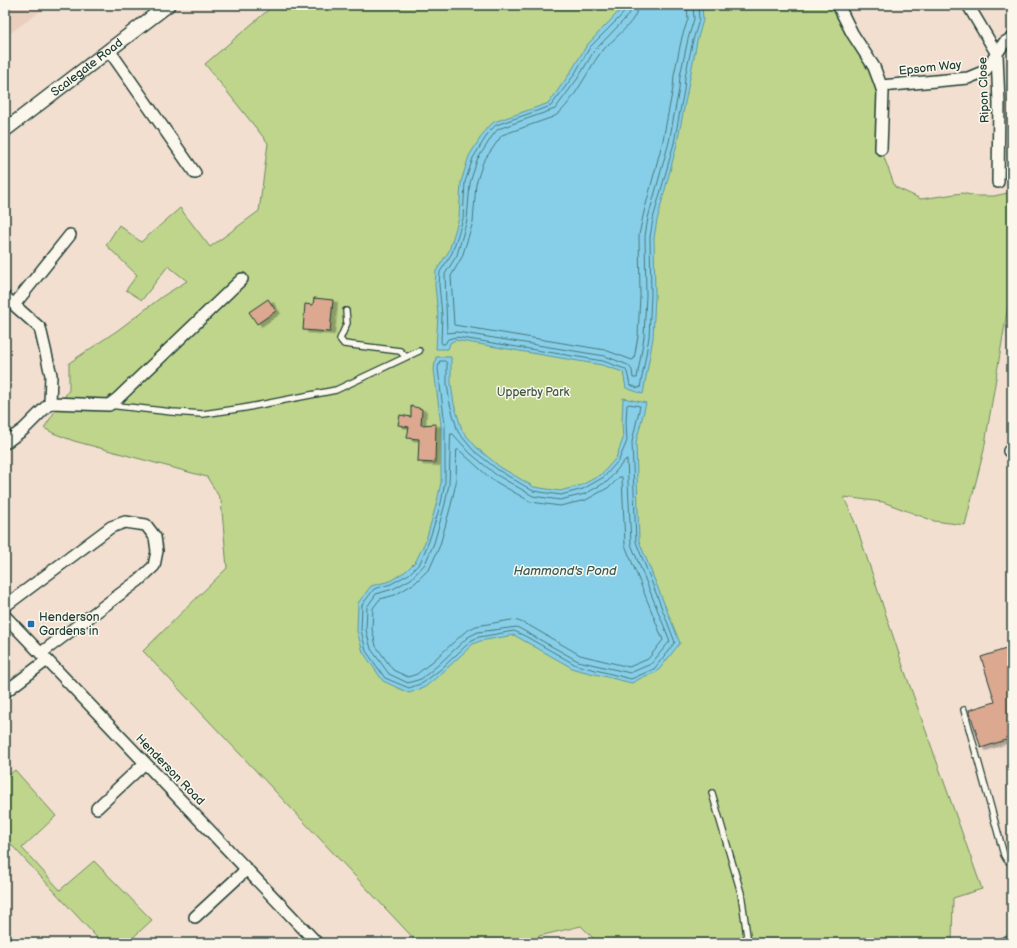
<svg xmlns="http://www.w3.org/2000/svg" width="1017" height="948" font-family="'Balsamiq Sans',sans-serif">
<defs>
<filter id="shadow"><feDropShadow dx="4.5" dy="2.5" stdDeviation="0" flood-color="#0004"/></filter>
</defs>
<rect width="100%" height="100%" fill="#f2dfd0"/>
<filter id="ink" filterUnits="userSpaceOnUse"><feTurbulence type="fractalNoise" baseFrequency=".025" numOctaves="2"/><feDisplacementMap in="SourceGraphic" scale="8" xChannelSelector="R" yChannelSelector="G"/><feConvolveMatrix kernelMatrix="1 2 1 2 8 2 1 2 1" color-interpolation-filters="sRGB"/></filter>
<g filter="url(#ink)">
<path fill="#ebcebd" d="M 5,5 L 49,5 L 5,37 Z"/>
<path fill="#bed58b" stroke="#6e8960" d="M 274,5 L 838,5 L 874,67 L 881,149 L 895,187 L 921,199 L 962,193 L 976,196 L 994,196 L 1012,192 L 1012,282 L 984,450 L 965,525 L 934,521 L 883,502 L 844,497 L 856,525 L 905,672 L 982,889 L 953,898 L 952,943 L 598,943 L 581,926 L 539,936 L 535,943 L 418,943 L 143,651 L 227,568 L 221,500 L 207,477 L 74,441 L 53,433 L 44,428 L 69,390 L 69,363 L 118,330 L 163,296 L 187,281 L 168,266 L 142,300 L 126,290 L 137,275 L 106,245 L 119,225 L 141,242 L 180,208 L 210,247 L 259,211 L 268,143 L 205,64 Z
M 15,770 L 56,816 L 22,848 L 60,890 L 94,861 L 152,920 L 127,943 L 102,943 L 5,838 L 5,778 Z"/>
<path fill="#87cfe8" stroke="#5d95a0" d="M 625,5 L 702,5 L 703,20 L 697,41 L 677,144 L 657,220 L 654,238 L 655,295 L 653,338 L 643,394 L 626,388 L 623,372 L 602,365 L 455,340 L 450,343 L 448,349 L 436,349 L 438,315 L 435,285 L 436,271 L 449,251 L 459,218 L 461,182 L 469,156 L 486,129 L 494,122 L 549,103 L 570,73 L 587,45 Z
M 436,357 L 451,357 L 451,384 L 454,404 L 462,430 L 476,447 L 500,467 L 534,487 L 560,491 L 582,485 L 602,474 L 616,458 L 623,439 L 622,423 L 623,398 L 646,403 L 636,442 L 639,541 L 680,643 L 657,672 L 643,677 L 632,683 L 574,669 L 514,635 L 480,641 L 473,644 L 443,672 L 425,687 L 409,693 L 383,681 L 363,652 L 357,631 L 358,603 L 371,586 L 390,581 L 406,571 L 416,561 L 426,540 L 437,502 L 441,482 L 441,425 L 434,369 Z"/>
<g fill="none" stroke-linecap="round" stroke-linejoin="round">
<path stroke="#49777c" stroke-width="1" d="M 627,5 L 627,9 L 620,17 L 590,47 L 574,75 L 551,106 L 496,125 L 489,132 L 473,158 L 465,182 L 463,219 L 452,253 L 440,272 L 439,285 L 442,315 L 441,342 L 442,344 L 445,344 L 448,339 L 456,337 L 603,361 L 625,369 L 627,372 L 630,385 L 638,388 L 640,388 L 649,337 L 651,295 L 650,237 L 653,219 L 674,143 L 684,90 L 685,77 L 693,40 L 699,20 L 698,5
M 632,5 L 631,11 L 624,20 L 594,51 L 578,78 L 555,109 L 498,129 L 493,135 L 477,160 L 470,183 L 467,220 L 457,255 L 445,274 L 447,333 L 457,332 L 605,356 L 628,365 L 632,370 L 633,378 L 637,378 L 644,337 L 646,295 L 645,236 L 648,218 L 669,142 L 679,89 L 680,76 L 688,39 L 694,19 L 693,5
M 638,5 C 638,23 609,41 599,55 C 588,70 569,110 553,117 L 502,135 L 483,162 L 476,184 L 473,222 L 462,257 L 451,276 L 454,325 L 605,350 L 632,360 L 634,359 L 638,336 L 640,295 L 639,235 L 643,216 L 663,140 L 673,88 L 674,75 L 682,37 L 688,19 L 687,5
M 440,361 L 445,361 L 447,363 L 447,384 L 450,404 L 458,432 L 473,450 L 498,470 L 533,491 L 561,495 L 583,489 L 604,477 L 619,460 L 627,441 L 626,422 L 627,405 L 629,404 L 640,406 L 632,442 L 636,542 L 675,642 L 654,669 L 631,679 L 576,665 L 525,636 L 514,631 L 479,637 L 472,640 L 441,669 L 423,683 L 409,688 L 385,678 L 366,651 L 361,630 L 362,605 L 374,589 L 391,584 L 409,574 L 420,563 L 429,541 L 441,503 L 445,482 L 445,425 L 438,369 Z
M 451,434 L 453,434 L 470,453 L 495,474 L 533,496 L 560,500 L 585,494 L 608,481 L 625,460 L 627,460 L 631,544 L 670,641 L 651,664 L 630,673 L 578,661 L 517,627 L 478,632 L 468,637 L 437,666 L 421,679 L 408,683 L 389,674 L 371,649 L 366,630 L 367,607 L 376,594 L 393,589 L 411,579 L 425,564 L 434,543 L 445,504 L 449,484 Z
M 457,450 L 459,450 L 491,479 L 531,502 L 560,506 L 586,500 L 611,486 L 619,477 L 622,477 L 625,545 L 663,640 L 648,659 L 629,667 L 580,655 L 530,626 L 518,621 L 511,620 L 476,626 L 466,631 L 433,661 L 417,674 L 408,677 L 393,670 L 376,646 L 372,629 L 373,608 L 380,599 L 395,595 L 415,583 L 430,568 L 440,545 L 451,505 L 456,483 Z"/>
</g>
<path fill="#dca890" stroke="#1f3d34" filter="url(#shadow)" d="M 314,298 L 333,300 L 330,332 L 303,330 L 305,304 L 313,305 Z
M 268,299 L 276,311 L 257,324 L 249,312 Z
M 411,406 L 422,409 L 421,425 L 436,424 L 435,463 L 418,462 L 419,439 L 407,438 L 409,427 L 398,425 L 400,415 L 411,417 Z
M 1012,647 L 1012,738 L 981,748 L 969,710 L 995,702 L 981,657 Z
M 1012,933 L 1012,943 L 1002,943 L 1000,938 Z"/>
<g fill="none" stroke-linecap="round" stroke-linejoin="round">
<defs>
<path id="service" d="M 346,311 L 347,323 L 340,339 L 344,344 L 400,351 L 406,357
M 109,405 L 172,412 L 203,414 L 244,408 L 336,390 L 419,351
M 964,710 L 1004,855 L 1007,860 L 1012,864
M 712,793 L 741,893 L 748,943"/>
<path id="minor" d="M 838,5 L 852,33 L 874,67 L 880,83 L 883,92 L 881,149
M 968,5 L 997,54 L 999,103 L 998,182
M 109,50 L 195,173
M 881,86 L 968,78 L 985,71 L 1004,43 L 1012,38
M 5,297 L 40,328 L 51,375 L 50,403 L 24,429 L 5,443
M 14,305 L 70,235
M 50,403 L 109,405 L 117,399 L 242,279
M 1009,451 L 1012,452
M 5,606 L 111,527 L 125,522 L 146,525 L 155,537 L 157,551 L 154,566 L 139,580 L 41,653
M 5,616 L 317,943
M 5,692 L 47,660
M 97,808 L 145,763
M 195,917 L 247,869"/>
<g id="tertiary">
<path id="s1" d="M 5,130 L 168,5"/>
</g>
</defs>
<use href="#service" stroke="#1f3d34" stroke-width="8"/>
<use href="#minor" stroke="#1f3d34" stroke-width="14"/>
<use href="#tertiary" stroke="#1f3d34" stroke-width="16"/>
<use href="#service" stroke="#fbf7ec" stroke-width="5.5"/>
<use href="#minor" stroke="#fbf7ec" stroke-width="11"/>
<use href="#tertiary" stroke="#fbf7ec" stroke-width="13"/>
</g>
</g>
<rect fill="#1f6fb2" stroke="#fbf7ec" stroke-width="1.5" x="27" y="620" width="8" height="8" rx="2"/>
<g text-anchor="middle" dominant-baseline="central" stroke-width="3" stroke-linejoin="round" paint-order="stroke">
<g font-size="12" fill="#1f3d34" stroke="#fbf7ec">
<text stroke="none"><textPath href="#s1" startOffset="103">Scalegate Road</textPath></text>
<text transform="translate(930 68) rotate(-6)">Epsom Way</text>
<text transform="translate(984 90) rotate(-92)">Ripon Close</text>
<text transform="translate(170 770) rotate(46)">Henderson Road</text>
</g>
<g font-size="12" fill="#3f5b45" stroke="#fbf7ec">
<text x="533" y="392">Upperby Park</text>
</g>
<g font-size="12" fill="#1f3d34" stroke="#fbf7ec" text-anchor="start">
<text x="39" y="617">Henderson<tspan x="39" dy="14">Gardens in</tspan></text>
</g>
<g font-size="13" font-style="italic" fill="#345a58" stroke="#fbf7ec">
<text x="565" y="571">Hammond's Pond</text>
</g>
</g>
<rect width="1017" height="948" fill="none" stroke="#fbf7ec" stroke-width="20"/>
<rect x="10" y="10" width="997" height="928" fill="none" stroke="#1f3d34" stroke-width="1.5" filter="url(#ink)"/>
</svg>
